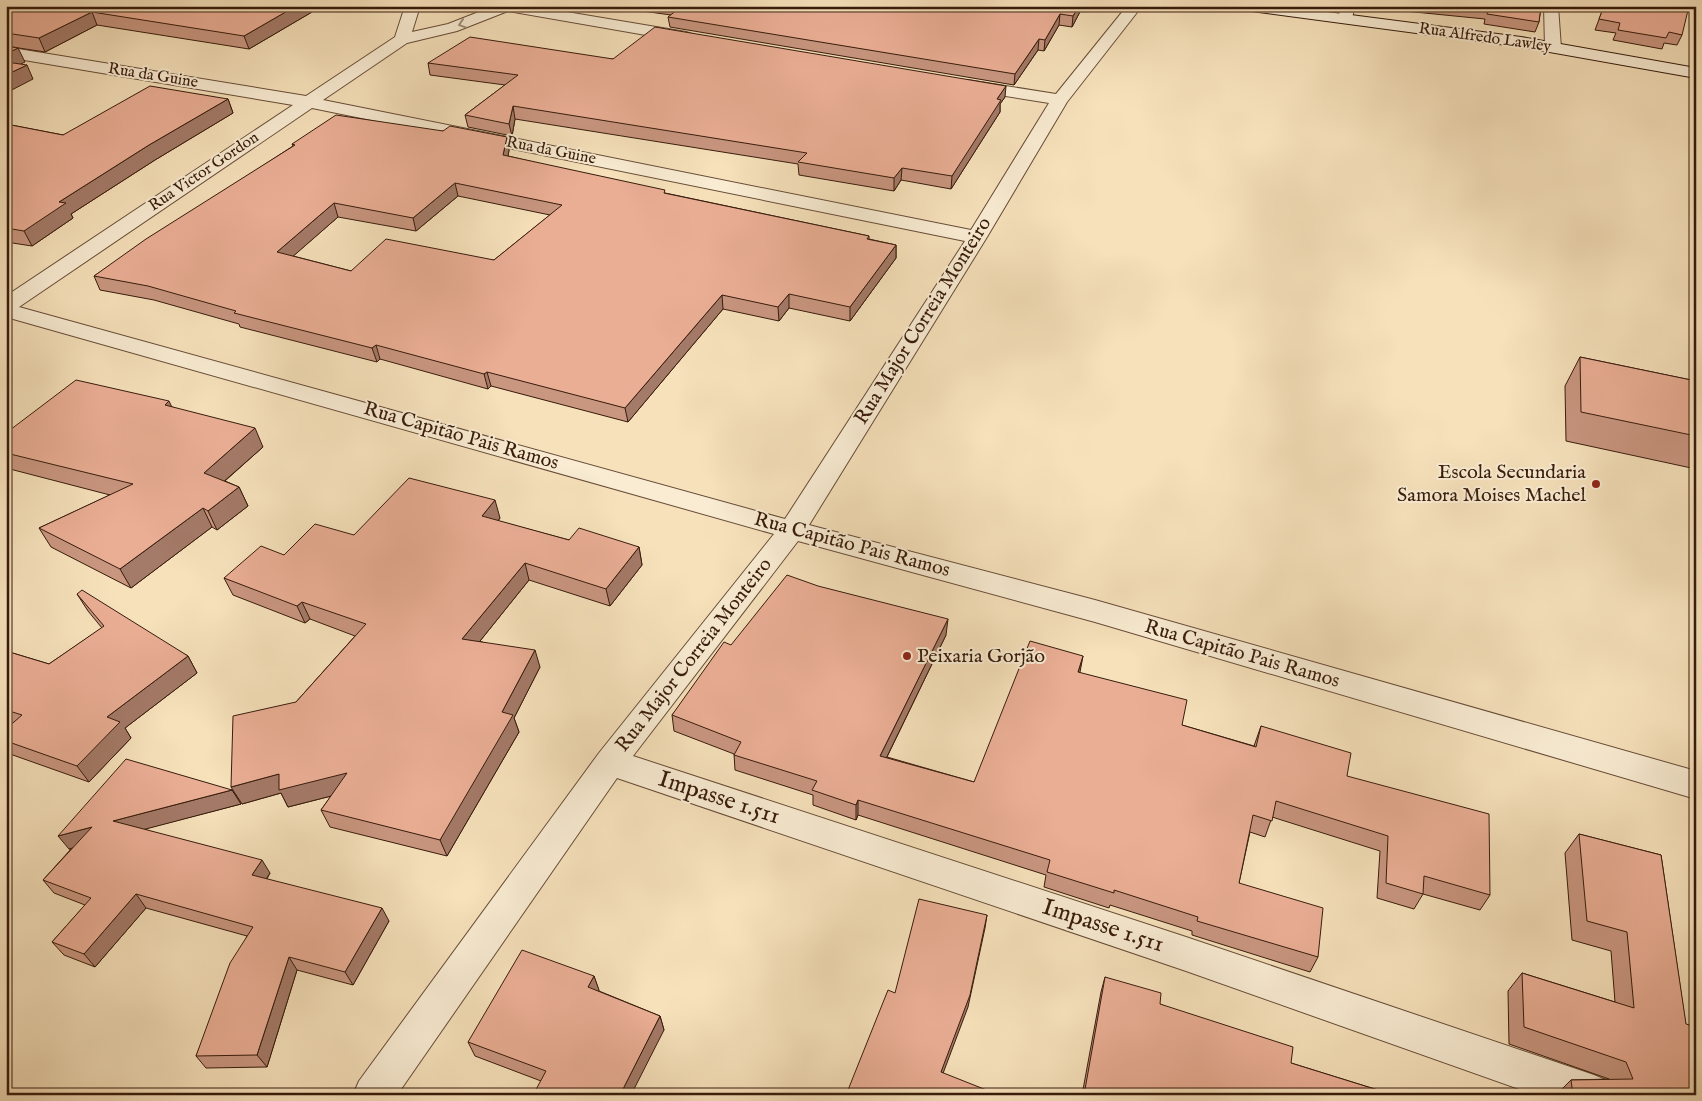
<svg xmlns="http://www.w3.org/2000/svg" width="1702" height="1101" font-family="'IM FELL English',serif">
<rect width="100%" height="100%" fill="#f6e1bb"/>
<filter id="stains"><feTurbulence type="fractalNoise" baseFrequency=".004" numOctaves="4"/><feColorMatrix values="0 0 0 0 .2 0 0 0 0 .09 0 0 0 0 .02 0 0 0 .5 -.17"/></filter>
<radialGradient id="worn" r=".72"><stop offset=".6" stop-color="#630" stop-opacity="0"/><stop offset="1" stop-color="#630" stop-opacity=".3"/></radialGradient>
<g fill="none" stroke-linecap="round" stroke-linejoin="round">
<defs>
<path id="street" d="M 405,6 L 420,6 L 412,32 L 448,24 L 494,6 L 531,6 L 686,32 L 692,34 L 694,37 L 692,40 L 686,42 L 508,11 L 457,31 L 407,43 L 323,100 L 971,230 L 1049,103 L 962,89 L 960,85 L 962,81 L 968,80 L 1056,94 L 1127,6 L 1142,6 L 1067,102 L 987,237 L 809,525 L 1095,600 L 1696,771 L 1696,799 L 1095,622 L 798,541 L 633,756 L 1186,937 L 1594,1075 L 1608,1081 L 1614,1095 L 1536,1095 L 1186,971 L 617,778 L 397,1095 L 353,1095 L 359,1081 L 599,753 L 774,534 L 6,317 L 6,296 L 293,105 L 6,57 L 6,47 L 306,96 L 395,37 ZM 312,108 L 965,241 L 785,519 L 19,307 Z
M 1341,6 L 1355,6 L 1351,22 L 1341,22 L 1338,19 Z
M 1544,6 L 1558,6 L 1561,48 L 1559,51 L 1547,51 L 1545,48 Z"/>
<path id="secondary" d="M 1237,6 L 1281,6 L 1521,37 L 1696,68 L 1696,78 L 1521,47 L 1244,10 L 1239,9 Z"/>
</defs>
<use href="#street" stroke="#674c37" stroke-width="2"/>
<use href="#secondary" stroke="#371b0b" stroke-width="2"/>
<use href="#street" fill="#f9ecd3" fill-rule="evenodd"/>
<use href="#secondary" fill="#f9ecd3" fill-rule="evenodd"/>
</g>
<path fill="#c99680" stroke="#371b0b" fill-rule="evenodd" d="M 6,6 L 312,12 L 249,49 L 97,25 L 45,52 L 6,46 Z
M 606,6 L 1083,6 L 1072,27 L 1059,25 L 1044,51 L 1038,50 L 1014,85 L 670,27 L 668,17 L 671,15 Z
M 1395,6 L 1541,6 L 1539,22 L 1535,32 L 1484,24 L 1485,19 L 1394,10 Z
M 1604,6 L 1682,35 L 1677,45 L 1664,43 L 1662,49 L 1613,40 L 1616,33 L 1595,30 Z
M 613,59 L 1005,97 L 1000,104 L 1000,112 L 951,189 L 901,180 L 894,191 L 799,175 L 798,164 L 515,119 L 512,136 L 468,127 L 465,115 L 505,85 L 430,75 L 428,63 Z
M 228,99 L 233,113 L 155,160 L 71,214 L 73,218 L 32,246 L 6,242 L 6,124 L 63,135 Z
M 443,131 L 507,137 L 509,150 L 508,156 L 665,193 L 869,236 L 869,239 L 896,245 L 896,258 L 850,321 L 789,308 L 779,321 L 723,309 L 628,422 L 491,386 L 488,389 L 380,359 L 377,362 L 240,327 L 239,324 L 154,300 L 100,290 L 94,276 L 293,146 L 292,144 ZM 458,196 L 550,215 L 494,260 L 351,271 L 293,256 L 338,217 L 416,231 Z
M 1580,357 L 1696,381 L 1696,469 L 1566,441 L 1565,386 Z
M 172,407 L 263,447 L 225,481 L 239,487 L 248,506 L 217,530 L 212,527 L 131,588 L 51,547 L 39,528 L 110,495 L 6,468 L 6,433 Z
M 500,518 L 498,521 L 569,540 L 639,547 L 642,565 L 610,606 L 529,580 L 480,641 L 540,667 L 514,718 L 519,732 L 447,856 L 330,827 L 321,810 L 331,796 L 288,807 L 281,793 L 242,804 L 296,702 L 355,636 L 310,619 L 305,623 L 233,595 L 224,578 L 284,555 L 354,535 Z
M 77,594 L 188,656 L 197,673 L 125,728 L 131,738 L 89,782 L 10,754 L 6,749 L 6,729 L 12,724 L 6,722 L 6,651 L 49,664 L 102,628 L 88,611 Z
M 946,635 L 887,757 L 974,782 L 1080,673 L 1182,725 L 1254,746 L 1261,726 L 1347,776 L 1490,895 L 1480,910 L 1423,894 L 1414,909 L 1377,898 L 1380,851 L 1272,817 L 1265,837 L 1250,832 L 1239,883 L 1318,957 L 1310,972 L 1192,935 L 1192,931 L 1110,905 L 1109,908 L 1044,887 L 1046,875 L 858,815 L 856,820 L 813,805 L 813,795 L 735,770 L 734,754 L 674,731 L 672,715 L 731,645 Z
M 232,790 L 241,804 L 144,829 L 270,873 L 267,879 L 389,921 L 353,985 L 297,970 L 267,1067 L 206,1068 L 196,1056 L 247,936 L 146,908 L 95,967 L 64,955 L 52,942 L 85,905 L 54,893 L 43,880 L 71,849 L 69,849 Z
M 1579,834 L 1661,855 L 1696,1095 L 1556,1095 L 1571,1080 L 1609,1079 L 1509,1044 L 1508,991 L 1522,973 L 1615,1002 L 1611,951 L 1572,940 L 1565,853 Z
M 594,976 L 599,991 L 660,1016 L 664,1030 L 541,1081 L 475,1056 L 468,1042 Z
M 1105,977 L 1160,1004 L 1291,1063 L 1394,1095 L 1082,1095 L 1101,992 Z"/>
<path fill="#a47a68" stroke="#371b0b" d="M 6,6 L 25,6 L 6,14 Z
M 296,6 L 310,6 L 312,12 L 249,49 L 244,36 Z
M 1079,6 L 1083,6 L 1072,27 L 1073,16 Z
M 92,12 L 97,25 L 45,52 L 39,38 Z
M 1060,14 L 1059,25 L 1044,51 L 1045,40 Z
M 1039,39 L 1038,50 L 1014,85 L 1015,74 Z
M 18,48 L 25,62 L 6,71 L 6,54 Z
M 27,65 L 33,79 L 6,93 L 6,75 Z
M 1006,86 L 1005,97 L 1000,104 L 1000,112 L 951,189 L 952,176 L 997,99 Z
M 228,99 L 233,113 L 155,160 L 71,214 L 73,218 L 32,246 L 24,231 L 59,202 L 149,145 Z
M 513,106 L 515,119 L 512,136 L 509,124 Z
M 507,137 L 509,150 L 506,168 L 503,155 Z
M 902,168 L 901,180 L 894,191 L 894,178 Z
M 455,183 L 458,196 L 416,231 L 413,218 Z
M 334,203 L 338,217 L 282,266 L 277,252 Z
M 896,245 L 896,258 L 850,321 L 850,307 Z
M 789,294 L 789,308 L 779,321 L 778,307 Z
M 722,295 L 723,309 L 628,422 L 625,408 Z
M 376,345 L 380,359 L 377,362 L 372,348 Z
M 487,372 L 491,386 L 488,389 L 484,374 Z
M 169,401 L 178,420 L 165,405 Z
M 255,428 L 263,447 L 213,491 L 204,473 Z
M 239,487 L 248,506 L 217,530 L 208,511 Z
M 495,500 L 500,518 L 487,534 L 482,516 Z
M 203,508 L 212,527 L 131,588 L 120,569 Z
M 639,547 L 642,565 L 610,606 L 606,589 Z
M 525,563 L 529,580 L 468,656 L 462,639 Z
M 302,602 L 310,619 L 305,623 L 297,606 Z
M 948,619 L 946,635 L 880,771 L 880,756 Z
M 535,650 L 540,667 L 514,718 L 519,732 L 447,856 L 440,840 L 502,712 Z
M 188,656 L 197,673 L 125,728 L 131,738 L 89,782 L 77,766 L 107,717 Z
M 1083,656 L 1080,672 L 1075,688 L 1078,672 Z
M 347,773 L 355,790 L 288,807 L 281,793 L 242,804 L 231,787 L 279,774 Z
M 232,790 L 241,804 L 123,835 L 113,821 Z
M 858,800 L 858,815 L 856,820 L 856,805 Z
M 92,827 L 102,840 L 69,849 L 58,836 Z
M 262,860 L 270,873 L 260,888 L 252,875 Z
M 136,894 L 146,908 L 95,967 L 84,954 Z
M 382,908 L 389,921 L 353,985 L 345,972 Z
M 987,915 L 985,928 L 968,1007 L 939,1084 L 941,1072 Z
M 289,957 L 297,970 L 267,1067 L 257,1055 Z
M 594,976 L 599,990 L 593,1002 L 588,987 Z
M 660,1016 L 664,1030 L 631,1095 L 620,1095 Z"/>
<path fill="#eaae95" stroke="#371b0b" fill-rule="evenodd" d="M 22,6 L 296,6 L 244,36 L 92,12 L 39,38 L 6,33 L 6,13 Z
M 682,6 L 1079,6 L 1073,16 L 1060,14 L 1045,40 L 1039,39 L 1015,74 L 668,17 Z
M 1462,6 L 1541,6 L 1539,22 L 1487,14 L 1488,9 Z
M 1604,6 L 1689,6 L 1682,35 L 1669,32 L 1666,38 L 1618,30 L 1620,23 L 1599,19 Z
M 655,27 L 1006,86 L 997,99 L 1001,100 L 952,176 L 902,168 L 894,178 L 798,162 L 807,153 L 513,106 L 509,124 L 465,115 L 518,75 L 428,63 L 470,37 L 613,59 Z
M 6,46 L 18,48 L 6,54 Z
M 6,62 L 27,65 L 6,75 Z
M 150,86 L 228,99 L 149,145 L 59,202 L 66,203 L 24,231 L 6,228 L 6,124 L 63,135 Z
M 336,115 L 443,131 L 450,126 L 507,137 L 503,155 L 665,190 L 664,193 L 869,236 L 867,239 L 896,245 L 850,307 L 789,294 L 778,307 L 722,295 L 625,408 L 487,372 L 484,374 L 376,345 L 372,348 L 234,313 L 236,311 L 148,286 L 94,276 L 146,239 L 295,145 L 292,144 ZM 455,183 L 562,205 L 494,260 L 386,239 L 351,271 L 277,252 L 334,203 L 413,218 Z
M 1580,357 L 1696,381 L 1696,436 L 1581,412 Z
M 76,380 L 169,401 L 165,405 L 255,428 L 204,473 L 239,487 L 208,511 L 203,508 L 120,569 L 39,528 L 133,484 L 6,453 L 6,433 Z
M 409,478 L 495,500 L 482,516 L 569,540 L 579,528 L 639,547 L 606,589 L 525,563 L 462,639 L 535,650 L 502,712 L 513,715 L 440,840 L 321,810 L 347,773 L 279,790 L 279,774 L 231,787 L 233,716 L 296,702 L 366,624 L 302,602 L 297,606 L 224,578 L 261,546 L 284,555 L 315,524 L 354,535 Z
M 787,575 L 818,586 L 948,619 L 880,756 L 974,782 L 1030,641 L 1083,656 L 1078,672 L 1187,700 L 1182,725 L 1256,747 L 1261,726 L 1351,753 L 1347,776 L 1489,814 L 1490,895 L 1424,876 L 1423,894 L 1386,883 L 1388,836 L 1276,801 L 1272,821 L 1253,815 L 1239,883 L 1323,908 L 1318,957 L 1197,921 L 1198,917 L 1114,890 L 1114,893 L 1047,872 L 1050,860 L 858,800 L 856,805 L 812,790 L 817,781 L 734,755 L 741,742 L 672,715 L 724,642 L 731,645 Z
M 82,590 L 188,656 L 107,717 L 120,722 L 77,766 L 6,741 L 6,729 L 22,715 L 6,710 L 6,651 L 49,664 L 104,626 L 77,594 Z
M 126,759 L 232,790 L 113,821 L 262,860 L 252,875 L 382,908 L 345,972 L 289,957 L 257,1055 L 196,1056 L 230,963 L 253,927 L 136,894 L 84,954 L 52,942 L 91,898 L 43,880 L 92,827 L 58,836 Z
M 1579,834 L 1661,855 L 1686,1024 L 1696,1027 L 1696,1095 L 1573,1095 L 1571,1080 L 1633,1079 L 1626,1062 L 1524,1027 L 1522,973 L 1634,1008 L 1627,932 L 1587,921 Z
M 919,899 L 987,915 L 970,995 L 941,1072 L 994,1093 L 993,1095 L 846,1095 L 888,990 L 895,993 Z
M 522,950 L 594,976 L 588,987 L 660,1016 L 620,1095 L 533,1095 L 546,1071 L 468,1042 Z
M 1105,977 L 1161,993 L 1160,1004 L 1293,1047 L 1291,1063 L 1394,1095 L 1084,1095 Z"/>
<defs><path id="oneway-chevron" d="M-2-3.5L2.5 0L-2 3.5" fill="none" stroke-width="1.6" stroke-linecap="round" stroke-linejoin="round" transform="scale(1.25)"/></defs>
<use stroke="#a28e79" href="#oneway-chevron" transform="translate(462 24) rotate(162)"/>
<g fill="#8f2418" stroke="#f9ecd3" stroke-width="2">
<circle cx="1596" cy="484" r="5"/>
<circle cx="907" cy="656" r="5"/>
</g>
<g text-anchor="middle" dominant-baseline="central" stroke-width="4" stroke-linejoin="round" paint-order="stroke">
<g font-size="16" fill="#371b0b" stroke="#f9ecd3">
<text transform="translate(1485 38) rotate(8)">Rua Alfredo Lawley</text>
<text transform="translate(153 76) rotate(9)">Rua da Guine</text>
<text transform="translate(551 151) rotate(11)">Rua da Guine</text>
<text transform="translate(204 172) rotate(-34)">Rua Victor Gordon</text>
</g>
<g font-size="20" fill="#371b0b" stroke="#f9ecd3">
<text transform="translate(923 321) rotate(-58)">Rua Major Correia Monteiro</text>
<text transform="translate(461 436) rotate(16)">Rua Capitão Pais Ramos</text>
<text transform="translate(852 545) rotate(15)">Rua Capitão Pais Ramos</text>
<text transform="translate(1242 654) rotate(16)">Rua Capitão Pais Ramos</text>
<text transform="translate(694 655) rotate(-52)">Rua Major Correia Monteiro</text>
</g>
<g font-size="20" fill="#371b0b" stroke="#f9ecd3" text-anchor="end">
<text x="1586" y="472">Escola Secundaria<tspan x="1586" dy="23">Samora Moises Machel</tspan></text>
<text x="917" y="656" text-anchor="start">Peixaria Gorjão</text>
</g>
<g font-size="24" fill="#371b0b" stroke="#f9ecd3">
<text transform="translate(719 798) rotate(18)">Impasse 1.511</text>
<text transform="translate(1103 926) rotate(18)">Impasse 1.511</text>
</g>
</g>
<rect width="1702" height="1101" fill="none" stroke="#f6e1bb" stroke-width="25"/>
<rect x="8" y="8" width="1687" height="1086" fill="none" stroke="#371b0b" stroke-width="2.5"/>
<rect x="12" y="12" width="1677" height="1076" fill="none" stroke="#371b0b"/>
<rect width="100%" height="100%" filter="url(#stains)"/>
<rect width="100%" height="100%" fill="url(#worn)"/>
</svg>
